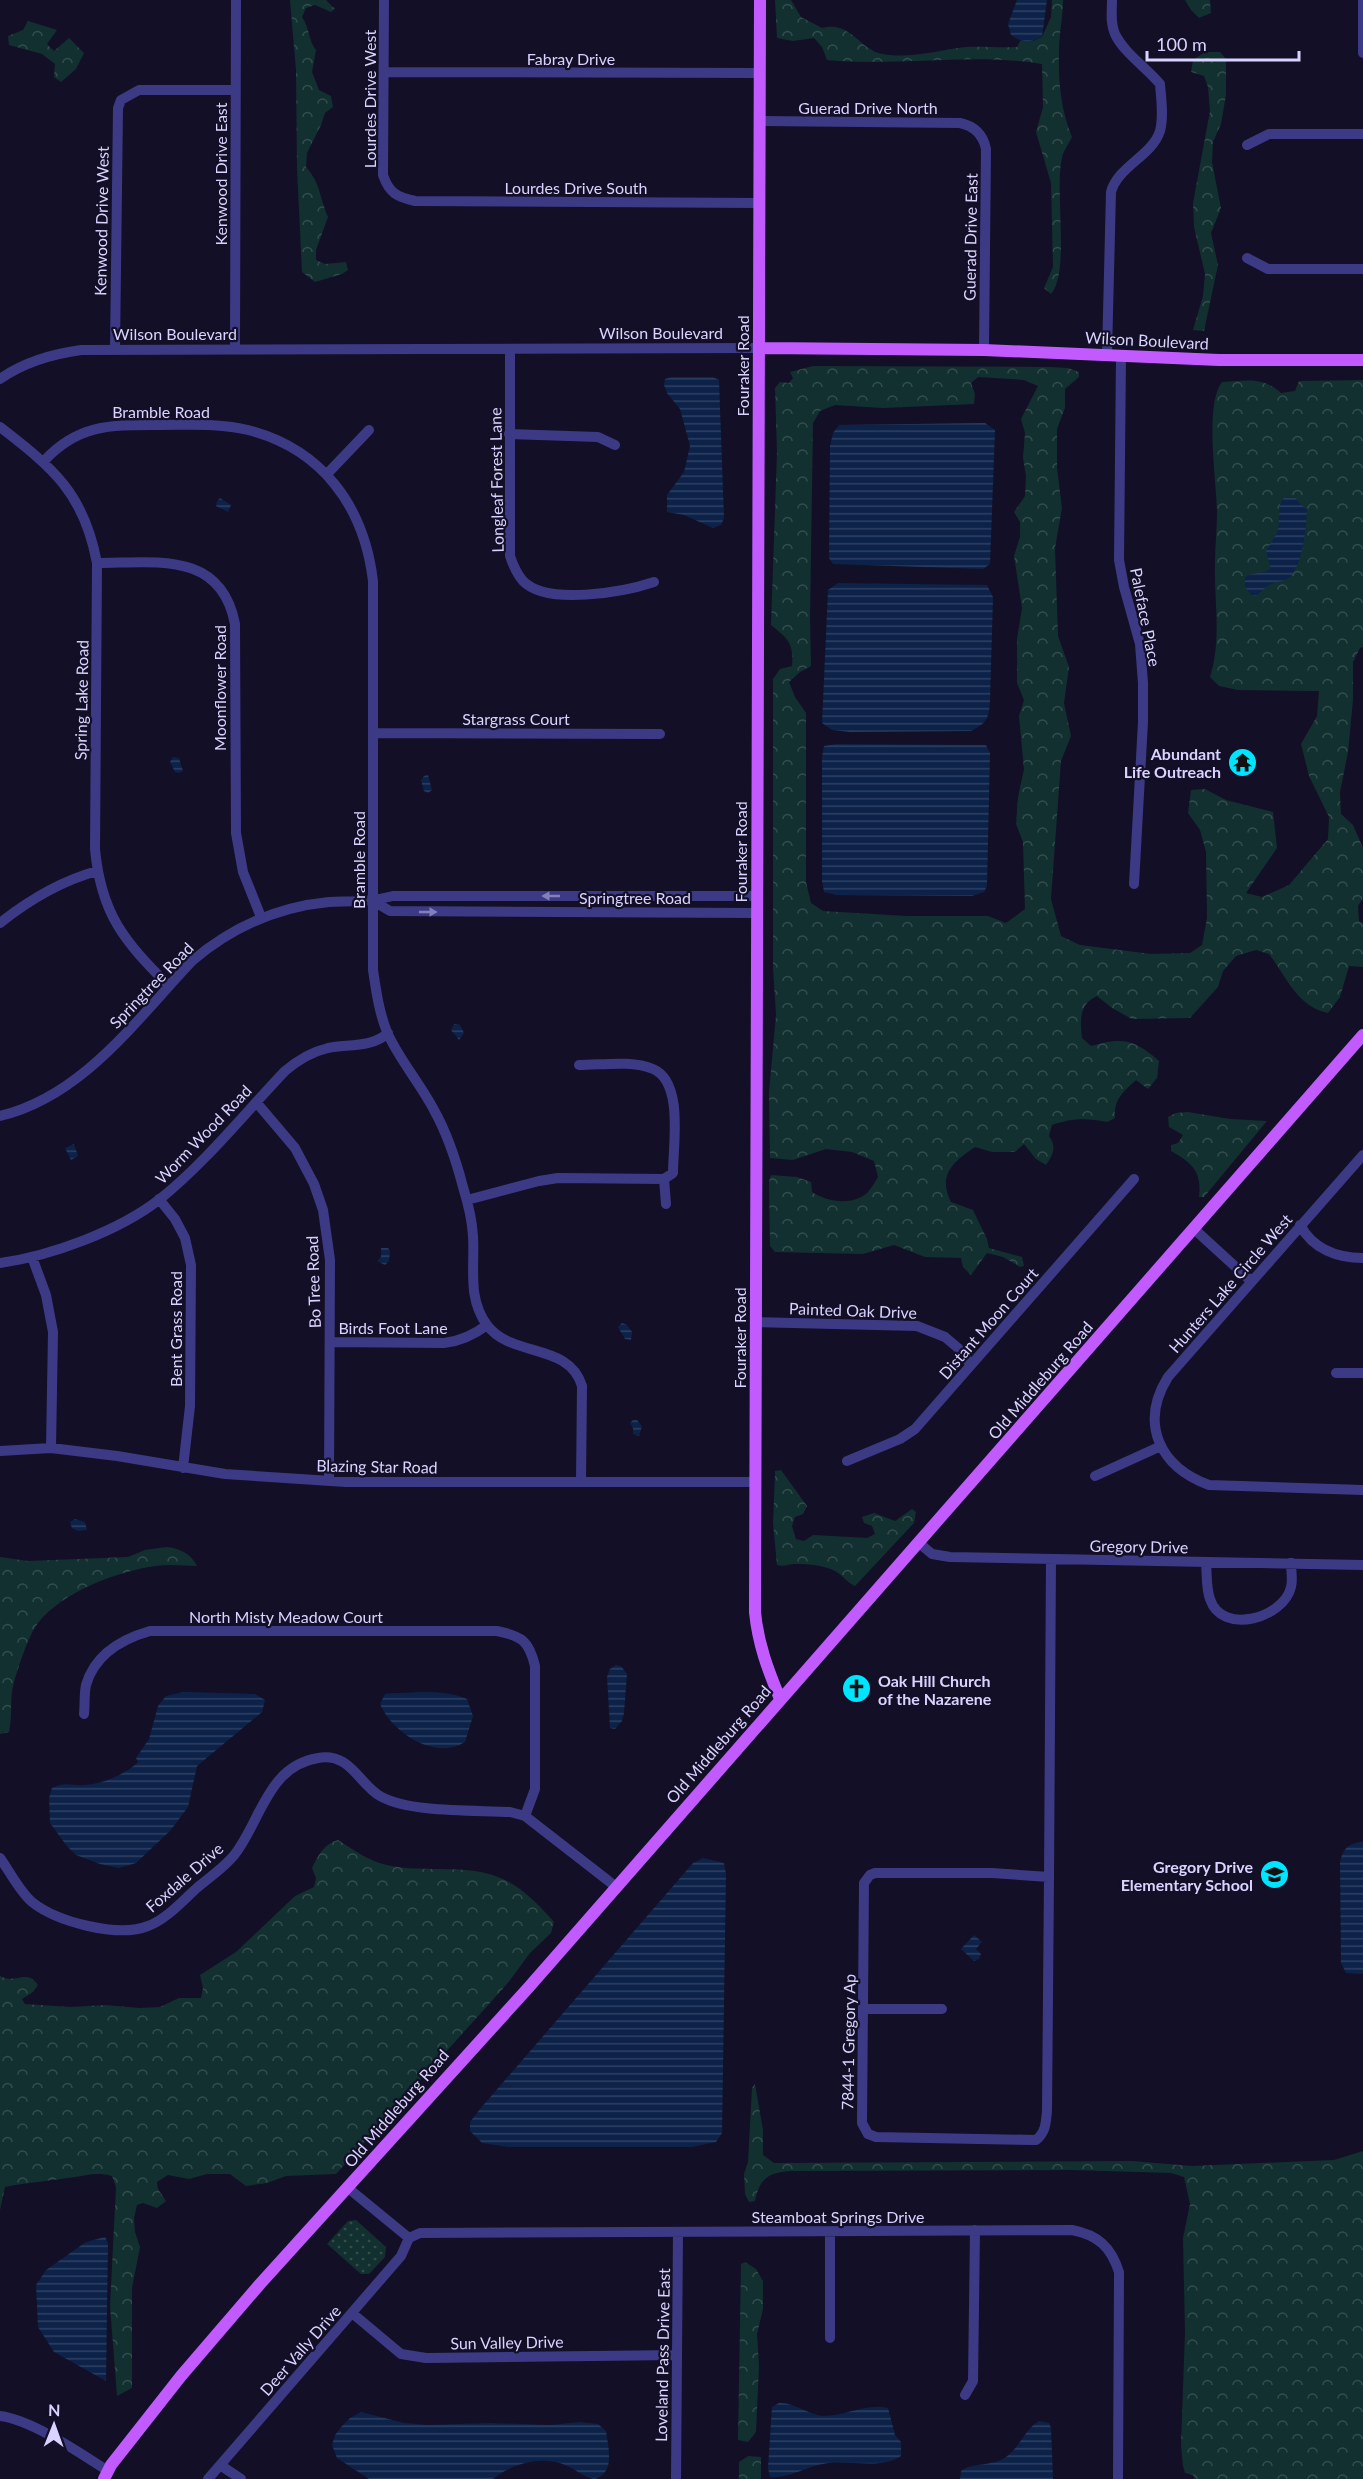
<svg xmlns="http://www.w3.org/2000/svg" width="1363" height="2479" font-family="Lato,sans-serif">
<defs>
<pattern id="grass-dots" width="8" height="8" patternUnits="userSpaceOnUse" patternTransform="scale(1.5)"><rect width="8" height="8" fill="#12302f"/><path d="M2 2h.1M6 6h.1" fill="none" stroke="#344d4e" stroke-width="1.8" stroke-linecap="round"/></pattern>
<pattern id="forest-crowns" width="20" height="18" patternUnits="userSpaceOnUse" patternTransform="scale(1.5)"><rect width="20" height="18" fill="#12302f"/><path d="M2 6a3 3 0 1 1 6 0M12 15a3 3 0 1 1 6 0" fill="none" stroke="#344d4e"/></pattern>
<pattern id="water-rules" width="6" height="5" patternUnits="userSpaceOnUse" patternTransform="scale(1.5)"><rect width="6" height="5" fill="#0c2248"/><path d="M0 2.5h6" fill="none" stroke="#2f4163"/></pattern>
</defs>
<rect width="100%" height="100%" fill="#130f26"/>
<path fill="url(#grass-dots)" d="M 356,2220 L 386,2247 L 385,2257 L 369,2274 L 361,2274 L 327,2244 L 348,2221 Z"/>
<path fill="url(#forest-crowns)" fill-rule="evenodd" d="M 290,0 L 326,0 L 335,9 L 331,12 L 315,5 L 306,8 L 302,17 C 310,28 308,40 316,50 L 312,72 L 319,90 L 331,96 L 333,107 L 325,113 L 321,125 L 307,153 L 306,167 C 321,184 319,196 328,217 L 316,250 L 316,260 L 325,264 L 346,262 L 348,270 L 342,274 L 315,282 L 302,272 L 297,168 L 296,70 Z
M 775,0 L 791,0 L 801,17 L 822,28 C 851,20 859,50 883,54 C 910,59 939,50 966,47 C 982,46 1000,48 1017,47 L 1020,41 L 1033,41 L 1042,37 L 1051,17 L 1052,0 L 1063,0 C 1063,17 1059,34 1059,51 C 1058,80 1061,111 1072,137 C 1069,143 1065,149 1063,154 C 1053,186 1071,271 1051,294 L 1044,288 L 1053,267 L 1051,183 L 1036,132 L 1043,107 L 1042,64 C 971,52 898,67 827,60 L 822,47 L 814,38 L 793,41 L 777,38 Z
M 1185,0 L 1210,0 L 1211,13 L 1199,18 L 1191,10 Z
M 28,21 L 57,30 L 47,44 L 54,51 L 69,38 L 84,53 L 76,69 L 61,82 L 54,77 L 55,64 L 42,54 L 9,45 L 8,36 L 23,30 Z
M 1205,52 L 1220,52 L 1226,59 L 1226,95 L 1221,124 L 1213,142 L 1212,162 L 1221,208 L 1211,233 L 1218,265 L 1204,331 L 1193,330 L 1203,296 L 1205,274 L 1194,227 L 1193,203 L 1210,111 L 1208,87 L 1204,76 L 1191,72 L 1193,60 Z
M 813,366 L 1051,367 L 1068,368 L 1079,372 L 1079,377 L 1065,389 L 1065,408 L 1057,429 L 1057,468 L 1062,508 L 1055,548 L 1058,636 L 1069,667 L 1064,703 L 1071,736 L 1061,761 L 1051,899 L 1061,936 L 1080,945 L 1151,954 L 1190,953 L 1202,945 L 1207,918 L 1206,852 L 1200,830 L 1188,813 L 1191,790 L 1205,789 L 1226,800 L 1273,812 L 1277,848 L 1246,893 L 1262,897 L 1289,885 L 1328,839 L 1329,817 L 1309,776 L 1301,744 L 1317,716 L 1319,691 L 1238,690 L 1219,686 L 1210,677 C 1222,637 1214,604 1215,564 C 1215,547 1217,530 1217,513 C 1217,482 1204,405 1222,382 C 1246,381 1262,376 1281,393 L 1295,391 L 1299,381 L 1363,380 L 1363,647 L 1360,648 L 1353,662 L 1353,700 L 1348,752 L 1340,792 L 1341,814 L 1353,825 L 1363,848 L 1363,898 L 1358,906 L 1359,921 L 1363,923 L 1363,967 L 1349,966 L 1340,997 L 1328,1013 C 1297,1007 1286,976 1269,954 L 1256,950 L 1236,956 L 1223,971 L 1218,987 L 1190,1018 L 1132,1019 L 1112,1008 L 1097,996 C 1079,1004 1080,1020 1082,1038 L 1091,1046 C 1123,1037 1134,1039 1159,1061 L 1157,1078 L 1148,1089 L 1136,1080 C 1124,1091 1113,1100 1115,1118 L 1107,1122 C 1087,1118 1072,1118 1052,1125 L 1049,1136 C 1057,1147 1053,1155 1046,1165 L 1036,1159 L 1024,1144 L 1015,1152 L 992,1152 L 975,1147 C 954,1161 937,1175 951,1202 L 973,1210 L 987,1239 L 989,1248 L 1022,1257 L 1024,1266 L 1020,1267 L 1003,1257 L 987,1253 L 971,1275 L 963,1267 L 961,1258 L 925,1257 L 894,1245 L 863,1254 L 775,1252 L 770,1246 L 769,1181 L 771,1175 L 797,1177 L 811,1182 L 812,1192 C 827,1202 852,1206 867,1193 C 871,1189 875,1182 878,1177 L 874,1161 L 852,1152 L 826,1149 L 793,1160 L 770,1158 L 769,1092 L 776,1015 L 773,968 L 773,679 L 780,669 L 792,666 C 794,643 788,639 771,625 L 777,452 L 775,388 L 780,382 L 789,383 L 793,378 L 790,372 ZM 978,377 L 1024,380 L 1038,386 L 1021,419 L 1025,433 L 1023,458 L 1026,476 L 1025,496 L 1014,512 L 1020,522 L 1020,537 L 1014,556 L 1022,608 L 1017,639 L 1017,683 L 1024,700 L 1019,716 L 1024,769 L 1018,797 L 1016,824 L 1023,842 L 1025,909 L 1006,923 L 988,916 L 906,916 L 823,911 L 811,903 L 806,882 L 806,713 L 795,697 L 789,682 L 800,672 L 811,666 L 810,619 L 813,423 L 820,411 L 835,405 L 883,408 L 974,404 L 975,394 L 971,383 Z
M 1188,1112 L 1230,1119 L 1267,1121 L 1204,1197 L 1199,1197 C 1202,1171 1192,1163 1171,1151 L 1171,1145 L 1178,1143 L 1183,1135 L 1169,1127 L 1168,1117 L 1176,1113 Z
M 781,1470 L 807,1506 L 803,1514 L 795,1517 L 792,1526 L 796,1539 L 804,1541 L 813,1535 L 867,1538 L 875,1534 L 872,1526 L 864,1523 L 862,1517 L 874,1513 L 895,1521 L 912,1509 L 916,1512 L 914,1523 L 855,1586 C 846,1582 843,1575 835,1571 C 824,1565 808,1564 796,1564 C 788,1564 785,1567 777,1565 L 773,1523 L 775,1474 L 775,1471 Z
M 167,1547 C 181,1549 190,1553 197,1566 C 184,1566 169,1564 156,1566 C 118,1571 62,1592 38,1623 C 28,1636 19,1666 14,1682 C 9,1699 13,1715 9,1732 L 0,1734 L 0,1557 L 28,1561 L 128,1557 L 145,1550 Z
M 338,1840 C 354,1850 368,1861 387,1865 C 425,1874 469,1862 505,1880 C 523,1888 541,1907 554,1922 L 551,1933 L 530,1953 L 507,1984 L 336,2174 L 286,2176 L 267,2183 L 246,2186 L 230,2174 L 207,2174 L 189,2179 L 168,2175 L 157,2182 L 158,2189 L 166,2201 L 157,2208 L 143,2203 L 137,2205 L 134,2218 L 135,2232 L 140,2247 L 132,2288 L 132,2388 L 117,2396 L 110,2306 L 116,2187 L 112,2176 C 97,2172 89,2175 75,2177 C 51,2181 28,2182 5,2187 L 0,2210 L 0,1976 C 16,1985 26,1968 38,1985 L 33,1992 L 22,1999 L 25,2004 L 71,2007 L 106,2005 L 139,2008 L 160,2007 L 179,1998 L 201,1998 L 203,1988 L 200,1975 L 236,1952 L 295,1896 L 314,1887 L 316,1878 L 312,1868 C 318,1855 324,1844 338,1840 Z
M 755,2084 L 763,2130 L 763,2155 L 774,2163 L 1132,2161 L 1192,2166 L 1334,2160 L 1363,2151 L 1363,2479 L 1195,2479 L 1193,2475 L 1185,2473 L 1183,2466 L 1181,2445 L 1185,2332 L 1183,2238 L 1190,2204 L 1184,2177 L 1171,2173 L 1072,2170 L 790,2171 C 768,2173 760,2178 755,2201 L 749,2202 L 745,2194 L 744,2174 L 748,2162 L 752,2088 Z
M 745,2262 L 756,2269 L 763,2281 L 763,2309 L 757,2334 L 759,2366 L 756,2432 L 748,2442 L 738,2440 L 741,2264 Z
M 748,2456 L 761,2457 L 761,2479 L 739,2479 L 739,2462 Z"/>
<path fill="url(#water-rules)" d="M 1017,0 L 1047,0 L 1042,37 C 1029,43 1022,43 1011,35 L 1008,24 Z
M 672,377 L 713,377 L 719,380 L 724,518 L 721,525 L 713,528 L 684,515 L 667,512 L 667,495 L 684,472 L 690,446 L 680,409 L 667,393 L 664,385 L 665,379 Z
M 985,423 L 995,430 L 990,564 L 983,569 L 833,564 L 829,558 L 830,446 L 833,433 L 839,425 Z
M 1291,497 L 1295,498 L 1307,510 C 1306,528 1303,566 1289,578 C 1283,582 1277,581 1271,584 C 1265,587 1260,593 1256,596 L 1251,595 L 1245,586 L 1245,577 C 1253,572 1265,574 1271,568 L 1266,551 L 1278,531 L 1280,504 L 1284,498 Z
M 220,498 L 231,505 L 228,512 L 216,506 L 217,501 Z
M 838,583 L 987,585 L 993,597 L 990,701 C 989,718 987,723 971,731 L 850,732 L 832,730 L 822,723 L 828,590 Z
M 836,744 L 986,745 L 990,753 L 987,886 L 984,892 L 972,896 L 836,895 L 824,892 L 822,881 L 822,757 L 824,746 Z
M 173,757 L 179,758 L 183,771 L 179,773 L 175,772 L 170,762 Z
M 428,775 L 432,790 L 428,793 L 424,791 L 421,780 L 424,776 Z
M 454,1024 L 460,1025 L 464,1033 L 459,1040 L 451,1030 Z
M 74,1144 L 78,1156 L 71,1160 L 65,1148 Z
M 381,1248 L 388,1248 L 390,1251 L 389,1261 L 385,1265 L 377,1261 L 381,1257 Z
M 622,1323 L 627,1325 L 632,1332 L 631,1340 L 625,1339 L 618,1327 Z
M 633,1420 L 637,1420 L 642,1426 L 639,1436 L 633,1434 L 633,1428 L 630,1423 Z
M 75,1519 L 85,1522 L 87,1530 L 78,1531 L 72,1528 L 70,1522 Z
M 616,1665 L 621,1666 L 627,1674 L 624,1713 L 622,1721 L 615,1729 L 610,1728 L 607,1677 L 610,1669 Z
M 183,1692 L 255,1694 L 265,1700 L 262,1712 L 197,1766 L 188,1807 L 170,1831 L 136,1863 L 119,1868 L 100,1864 L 76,1855 L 66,1845 L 50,1823 L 49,1798 L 52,1788 C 65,1781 72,1786 85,1785 C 103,1784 126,1774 138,1762 L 136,1758 L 149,1739 L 158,1706 L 166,1696 Z
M 393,1693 C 416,1693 446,1689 467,1699 L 473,1716 L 465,1742 C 436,1761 392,1733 380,1704 L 385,1694 Z
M 1363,1842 L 1363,1974 L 1346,1973 L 1341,1963 L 1340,1864 C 1342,1849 1348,1843 1363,1842 Z
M 703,1858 L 724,1863 L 726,1874 L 722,2133 L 716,2142 L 692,2147 L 508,2147 L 482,2143 L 470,2131 L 470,2122 L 480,2109 L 693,1863 Z
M 974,1935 L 982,1942 L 976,1949 L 981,1954 L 979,1959 L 974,1961 L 961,1949 Z
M 105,2237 L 108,2243 L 106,2381 L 54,2352 L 38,2327 L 36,2285 L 46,2270 L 86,2242 Z
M 779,2403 C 795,2402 808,2415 824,2416 C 846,2416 866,2403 888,2408 L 895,2435 L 901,2442 L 901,2456 C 882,2470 846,2459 823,2464 C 805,2467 788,2479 770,2477 L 768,2468 L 772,2407 Z
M 361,2412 L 404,2423 L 428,2425 L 489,2423 L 551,2425 L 579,2422 L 598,2424 L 606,2431 C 608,2447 616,2472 595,2479 C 584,2478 576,2469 565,2465 C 542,2455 511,2464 493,2479 L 369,2479 L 337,2458 L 332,2445 L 335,2435 L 342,2426 L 350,2418 Z
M 1039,2421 L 1049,2423 L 1051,2428 L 1053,2479 L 960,2479 L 961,2471 C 972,2462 992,2467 1006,2457 C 1020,2447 1025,2429 1039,2421 Z"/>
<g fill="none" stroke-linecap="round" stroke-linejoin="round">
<path stroke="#3d3a85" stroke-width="10" d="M 384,0 L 383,175 C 389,193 397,197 415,201 L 759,203
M 1363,0 L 1363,53
M 384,72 L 759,73
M 759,121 L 960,123 C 974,126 983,134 986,149 L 984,350
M 1247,145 L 1269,134 L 1363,134
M 1247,258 L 1268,269 L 1363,269
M 115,349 L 118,108 L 121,100 L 139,90 L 235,90
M 235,349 L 236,0
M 510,349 L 510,556 C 513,565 517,574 523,581 C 547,606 624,592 654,582
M 1107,354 L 1111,192 C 1118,166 1152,156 1160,131 C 1164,116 1161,98 1160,84 C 1147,68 1124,53 1115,34 C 1110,23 1112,11 1112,0
M 1121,355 L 1119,560 L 1124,587 L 1140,644 L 1143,683 L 1143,722 L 1134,884
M 0,379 C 24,362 52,354 81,350 L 759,348
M 0,427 C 53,468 84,493 97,563 L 95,849 C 101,914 124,941 169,986
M 509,434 L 598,437 L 615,445
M 44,461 C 79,423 113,425 161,425 C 190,425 220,423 248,430 C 322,449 364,506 373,581 L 373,970 C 376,990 379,1012 387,1032 C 397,1056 421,1085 434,1110 C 448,1135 456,1160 463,1187 C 468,1203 472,1219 473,1236 C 475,1267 467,1298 487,1325 C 511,1358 569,1342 582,1386 L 581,1482
M 327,474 L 369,430
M 97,563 C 154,563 221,550 235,624 L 236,833 L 243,872 L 261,917
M 373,733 L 660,734
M 373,901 L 390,911 L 756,913
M 0,923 C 29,900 61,881 97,871
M 579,1065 C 602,1065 632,1060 653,1069 C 684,1082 673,1145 673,1173 L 664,1179
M 256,1102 L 295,1148 L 314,1184 L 323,1210 L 330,1260 L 329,1481
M 0,1116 C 83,1096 136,1020 192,961 C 232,927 276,907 329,902 C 351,901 371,902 393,896 L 756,896
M 1363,1155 L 1168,1377 C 1139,1424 1160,1467 1209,1485 L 1363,1490
M 664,1179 L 666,1204
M 159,1199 L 175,1219 L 185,1238 L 191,1265 L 190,1406 L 183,1468
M 467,1200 L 539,1181 L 558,1178 L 664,1179
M 1300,1225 C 1313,1249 1337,1258 1363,1258
M 1193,1228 L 1251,1281
M 32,1257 L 46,1295 L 53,1332 L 51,1448
M 0,1263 C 51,1256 119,1231 160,1199 C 205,1163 245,1113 285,1071 C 298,1060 311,1052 328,1048 C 347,1044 372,1048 388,1033
M 756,1322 L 917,1326 L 945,1337 L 958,1348 L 971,1365
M 330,1342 L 444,1343 C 461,1341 474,1335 487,1325
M 1336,1373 L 1363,1373
M 0,1451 L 51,1448 L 117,1456 L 225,1474 L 346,1482 L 755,1482
M 847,1461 L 900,1439 L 915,1429 L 1134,1179
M 1095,1476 L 1161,1446
M 919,1543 L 932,1554 L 950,1557 L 1363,1565
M 1206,1562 C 1207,1574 1206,1588 1210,1599 C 1222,1636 1284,1618 1291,1587 C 1293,1580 1291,1571 1291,1563
M 84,1714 C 85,1705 84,1694 86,1685 C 95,1654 122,1639 150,1631 L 497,1631 C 522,1636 529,1641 535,1666 L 535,1789 L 525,1816
M 0,1858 C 10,1872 20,1892 32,1902 C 57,1922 118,1938 148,1926 C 167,1919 183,1900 198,1887 C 210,1877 226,1866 235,1854 C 261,1820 268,1766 318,1758 C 350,1752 359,1784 380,1796 C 409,1813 476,1810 510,1812 L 525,1816 L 615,1886
M 875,1873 L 992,1873 L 1049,1877 L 1047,2110 C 1046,2122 1046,2132 1036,2140 L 876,2137 L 868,2134 L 862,2123 L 864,1883 L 870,1875 Z
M 1049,1877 L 1051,1559
M 863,2009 L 942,2009
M 348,2188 L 409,2238
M 830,2232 L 830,2338
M 409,2238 L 420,2233 L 1072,2230 C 1098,2235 1111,2247 1119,2272 L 1118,2479
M 352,2313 L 401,2354 L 426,2358 L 677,2355
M 965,2395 L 973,2381 L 975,2230
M 0,2416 C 32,2420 80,2453 108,2471
M 220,2465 L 241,2479
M 208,2479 L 401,2256 L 409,2238
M 676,2479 L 678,2232"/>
<path stroke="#c25bff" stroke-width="12" d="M 760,0 L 755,1612 C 758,1644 768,1670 780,1699
M 759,348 L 984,350 L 1219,360 L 1363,360
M 104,2479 L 111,2465 L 181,2376 L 260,2284 L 529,1987 L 1363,1035"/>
</g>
<defs><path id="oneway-solid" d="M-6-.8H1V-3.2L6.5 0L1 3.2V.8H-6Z" transform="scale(1.5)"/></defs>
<g fill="#837fbc">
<use href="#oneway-solid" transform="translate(551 896) rotate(-180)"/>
<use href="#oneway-solid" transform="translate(428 912)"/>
</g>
<defs>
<symbol id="temple-disc" viewBox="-11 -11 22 22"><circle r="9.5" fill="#00e5ff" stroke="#130f26"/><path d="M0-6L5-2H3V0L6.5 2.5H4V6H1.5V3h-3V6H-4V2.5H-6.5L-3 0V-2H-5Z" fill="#111"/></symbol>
<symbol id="church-disc" viewBox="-11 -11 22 22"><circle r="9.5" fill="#00e5ff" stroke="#130f26"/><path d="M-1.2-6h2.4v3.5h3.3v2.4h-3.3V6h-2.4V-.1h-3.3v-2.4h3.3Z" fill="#111"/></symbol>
<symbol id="school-disc" viewBox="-11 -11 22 22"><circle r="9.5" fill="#00e5ff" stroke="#130f26"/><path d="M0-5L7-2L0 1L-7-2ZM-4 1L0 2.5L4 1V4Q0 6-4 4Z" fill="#111"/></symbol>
</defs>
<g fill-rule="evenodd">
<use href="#temple-disc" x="1226" y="746" width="33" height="33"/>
<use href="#church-disc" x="840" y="1672" width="33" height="33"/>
<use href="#school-disc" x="1258" y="1858" width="33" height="33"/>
</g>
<g text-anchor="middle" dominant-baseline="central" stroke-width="4.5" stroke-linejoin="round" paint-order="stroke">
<g font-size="16" fill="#d9d4ff" stroke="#130f26">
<text x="571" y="58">Fabray Drive</text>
<text transform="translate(369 99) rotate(-90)">Lourdes Drive West</text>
<text x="868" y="107">Guerad Drive North</text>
<text transform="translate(220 174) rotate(-90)">Kenwood Drive East</text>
<text x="576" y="187">Lourdes Drive South</text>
<text transform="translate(101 221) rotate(-89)">Kenwood Drive West</text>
<text transform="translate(970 237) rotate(-89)">Guerad Drive East</text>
<text x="661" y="332">Wilson Boulevard</text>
<text x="175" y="333">Wilson Boulevard</text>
<text transform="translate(1147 340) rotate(3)">Wilson Boulevard</text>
<text transform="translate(742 366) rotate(-90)">Fouraker Road</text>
<text x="161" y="411">Bramble Road</text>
<text transform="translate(496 480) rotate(-91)">Longleaf Forest Lane</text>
<text transform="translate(1146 617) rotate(79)">Paleface Place</text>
<text transform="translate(219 688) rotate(-90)">Moonflower Road</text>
<text transform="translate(81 700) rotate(-89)">Spring Lake Road</text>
<text x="516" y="718">Stargrass Court</text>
<text transform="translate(740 852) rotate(-90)">Fouraker Road</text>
<text transform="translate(358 860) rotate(-90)">Bramble Road</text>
<text x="635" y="897">Springtree Road</text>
<text transform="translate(151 985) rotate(-46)">Springtree Road</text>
<text transform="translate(203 1134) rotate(-46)">Worm Wood Road</text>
<text transform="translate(313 1282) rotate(-92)">Bo Tree Road</text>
<text transform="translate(1230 1283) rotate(-49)">Hunters Lake Circle West</text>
<text transform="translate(853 1310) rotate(2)">Painted Oak Drive</text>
<text transform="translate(988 1323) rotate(-49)">Distant Moon Court</text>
<text x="393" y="1327">Birds Foot Lane</text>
<text transform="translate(175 1329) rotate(-90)">Bent Grass Road</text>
<text transform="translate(739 1338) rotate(-90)">Fouraker Road</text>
<text transform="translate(1040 1380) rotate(-49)">Old Middleburg Road</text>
<text transform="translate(377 1466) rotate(1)">Blazing Star Road</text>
<text transform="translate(1139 1546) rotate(1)">Gregory Drive</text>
<text x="286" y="1616">North Misty Meadow Court</text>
<text transform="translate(718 1744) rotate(-49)">Old Middleburg Road</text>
<text transform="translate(184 1877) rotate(-41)">Foxdale Drive</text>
<text transform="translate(848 2042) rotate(-89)">7844-1 Gregory Ap</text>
<text transform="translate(396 2108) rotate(-49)">Old Middleburg Road</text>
<text x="838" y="2216">Steamboat Springs Drive</text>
<text transform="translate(507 2342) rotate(-1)">Sun Valley Drive</text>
<text transform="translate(300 2350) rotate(-49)">Deer Vally Drive</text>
<text transform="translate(662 2355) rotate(-89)">Loveland Pass Drive East</text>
</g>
<g font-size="16" font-weight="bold" fill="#d9d4ff" stroke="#130f26" text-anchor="end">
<text x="1221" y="753">Abundant<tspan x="1221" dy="18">Life Outreach</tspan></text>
<text x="878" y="1680" text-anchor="start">Oak Hill Church<tspan x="878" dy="18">of the Nazarene</tspan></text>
<text x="1253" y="1866">Gregory Drive<tspan x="1253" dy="18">Elementary School</tspan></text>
</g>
</g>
<g transform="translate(54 2425) rotate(1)" stroke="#130f26" stroke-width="4.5" paint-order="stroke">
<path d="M0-4.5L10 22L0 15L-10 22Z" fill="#d9d4ff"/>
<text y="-9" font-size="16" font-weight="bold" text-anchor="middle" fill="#d9d4ff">N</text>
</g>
<path d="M1147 51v9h152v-9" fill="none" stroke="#d9d4ff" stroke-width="3"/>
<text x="1156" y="51" font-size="18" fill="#d9d4ff" stroke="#130f26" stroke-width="4.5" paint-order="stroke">100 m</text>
</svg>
